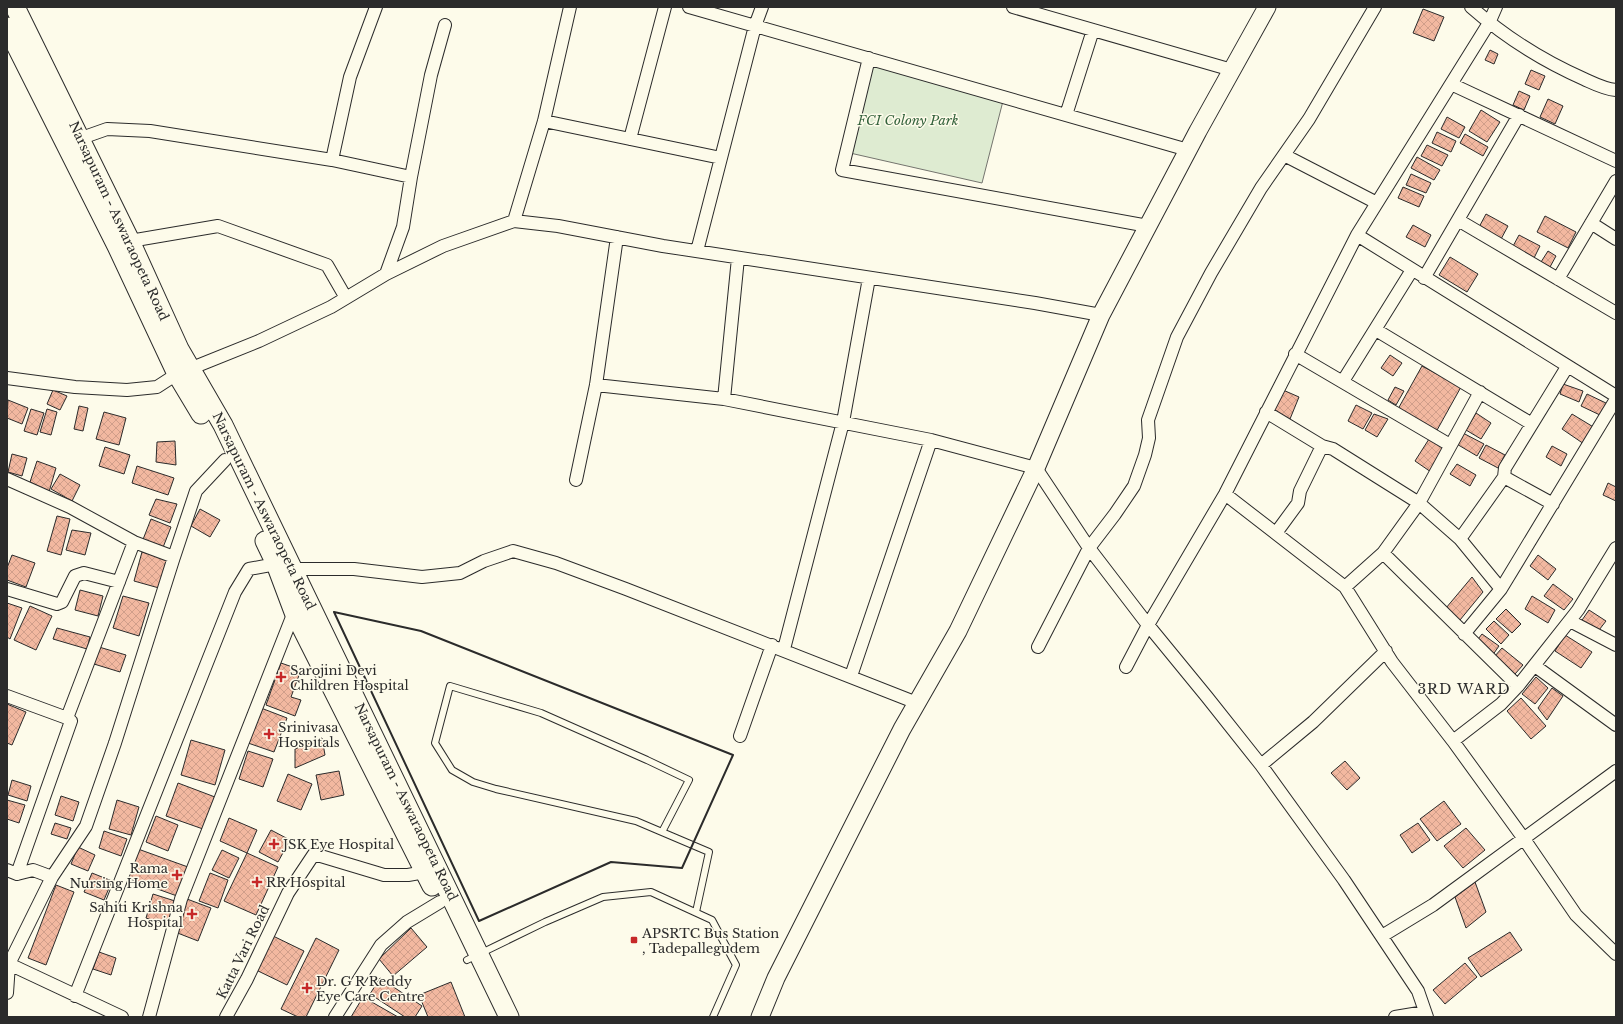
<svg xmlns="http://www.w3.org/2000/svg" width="1623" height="1024" font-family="'Libre Baskerville',serif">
<defs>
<pattern id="building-cross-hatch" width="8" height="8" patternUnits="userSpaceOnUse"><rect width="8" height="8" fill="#f2b8a0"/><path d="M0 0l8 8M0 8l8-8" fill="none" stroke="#d09e8a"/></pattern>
</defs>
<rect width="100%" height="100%" fill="#fdfbea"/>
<path fill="#deebd1" stroke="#74746e" d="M 872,63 L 1003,101 L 982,183 L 850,153 Z"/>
<path fill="url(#building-cross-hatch)" stroke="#2b2b2b" d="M 1423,9 L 1444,17 L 1434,41 L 1413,33 Z
M 1490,50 L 1498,54 L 1494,64 L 1485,60 Z
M 1531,70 L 1545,76 L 1539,90 L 1525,84 Z
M 1519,91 L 1530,96 L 1524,110 L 1513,105 Z
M 1548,99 L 1563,106 L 1555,124 L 1540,117 Z
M 1481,110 L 1500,122 L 1487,142 L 1469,131 Z
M 1447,117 L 1465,127 L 1459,138 L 1441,129 Z
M 1437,132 L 1456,141 L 1451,152 L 1432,143 Z
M 1465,134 L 1488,147 L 1483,156 L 1460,143 Z
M 1427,145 L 1448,155 L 1442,166 L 1421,156 Z
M 1417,157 L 1440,170 L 1434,180 L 1411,168 Z
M 1411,174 L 1431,183 L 1426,193 L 1406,185 Z
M 1403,187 L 1424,196 L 1419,207 L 1398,198 Z
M 1486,214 L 1508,226 L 1500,241 L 1478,229 Z
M 1545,216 L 1576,232 L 1568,248 L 1537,232 Z
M 1413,225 L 1431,235 L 1425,247 L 1406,237 Z
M 1519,235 L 1540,246 L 1533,260 L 1512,248 Z
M 1548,251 L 1556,256 L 1550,267 L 1541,262 Z
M 1450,257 L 1478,274 L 1467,292 L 1439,275 Z
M 1390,355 L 1402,363 L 1393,376 L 1381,368 Z
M 1422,366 L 1461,387 L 1436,432 L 1398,409 Z
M 1563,384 L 1583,391 L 1579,402 L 1560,394 Z
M 1395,387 L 1404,391 L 1396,405 L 1388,400 Z
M 53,390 L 67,396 L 60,410 L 47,404 Z
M 1283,390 L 1299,397 L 1290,419 L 1273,412 Z
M 1587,394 L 1608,404 L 1602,416 L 1581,406 Z
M 8,400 L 28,408 L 22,424 L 7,418 Z
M 1356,405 L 1372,413 L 1363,429 L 1348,421 Z
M 79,406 L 88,408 L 83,431 L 74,429 Z
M 31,409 L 44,413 L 37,435 L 24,431 Z
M 47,409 L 57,412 L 51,435 L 40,432 Z
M 104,412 L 126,418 L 119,445 L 96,439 Z
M 1476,413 L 1491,423 L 1481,439 L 1466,430 Z
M 1374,414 L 1388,419 L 1377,437 L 1365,430 Z
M 1572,414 L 1595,428 L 1584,444 L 1562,429 Z
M 1461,432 L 1484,444 L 1477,456 L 1455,443 Z
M 1429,439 L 1446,450 L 1431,472 L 1415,461 Z
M 175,441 L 176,465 L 156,462 L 157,442 Z
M 1486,445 L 1505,455 L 1498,468 L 1479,458 Z
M 1552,446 L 1567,454 L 1561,466 L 1546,457 Z
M 105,447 L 130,455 L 124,474 L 99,466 Z
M 12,454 L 27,458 L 22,476 L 8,472 Z
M 37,461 L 56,468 L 49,492 L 30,482 Z
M 1457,464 L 1476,475 L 1470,486 L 1450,474 Z
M 137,466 L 174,478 L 168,495 L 132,483 Z
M 60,474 L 80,485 L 72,501 L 51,489 Z
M 1608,483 L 1616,487 L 1616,501 L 1603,495 Z
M 156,499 L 177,504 L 170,523 L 149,515 Z
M 200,509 L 220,520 L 210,537 L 191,526 Z
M 57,516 L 70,519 L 61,555 L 47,551 Z
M 151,519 L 171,527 L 162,550 L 142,542 Z
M 72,530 L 91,533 L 85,555 L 66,550 Z
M 142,552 L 167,559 L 159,588 L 134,581 Z
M 12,555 L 35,563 L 26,587 L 7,580 L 7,568 Z
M 1538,555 L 1556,569 L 1548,580 L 1530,566 Z
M 1472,577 L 1483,592 L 1460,620 L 1446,608 Z
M 1553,584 L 1573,599 L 1564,610 L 1544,596 Z
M 80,590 L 103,596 L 98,616 L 75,610 Z
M 123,596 L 149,603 L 139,636 L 113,628 Z
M 1532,596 L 1555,610 L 1548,623 L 1525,609 Z
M 7,603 L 22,608 L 10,639 L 7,637 Z
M 30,606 L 52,616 L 36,650 L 14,640 Z
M 1506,609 L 1521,624 L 1512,633 L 1496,619 Z
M 1589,610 L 1606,621 L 1596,634 L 1580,623 Z
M 1494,621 L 1509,635 L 1501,644 L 1486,629 Z
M 57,628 L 90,637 L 87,649 L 53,639 Z
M 1482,634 L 1499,646 L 1492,656 L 1475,643 Z
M 1565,635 L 1592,652 L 1581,668 L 1555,651 Z
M 99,647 L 126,655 L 120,672 L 94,664 Z
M 1502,648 L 1523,665 L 1515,674 L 1494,657 Z
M 281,663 L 301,670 L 291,697 L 301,700 L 295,716 L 266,705 Z
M 1536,677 L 1548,688 L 1535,704 L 1522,694 Z
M 1552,688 L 1563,696 L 1547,720 L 1538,708 Z
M 1521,698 L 1546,726 L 1531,739 L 1507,711 Z
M 7,704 L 26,712 L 12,745 L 7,743 Z
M 261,708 L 287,718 L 274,752 L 248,743 Z
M 322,738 L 325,755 L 295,768 L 295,749 Z
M 191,740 L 225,750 L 215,785 L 181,775 Z
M 248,751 L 273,759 L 263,787 L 239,779 Z
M 1345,761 L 1360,778 L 1347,790 L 1331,773 Z
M 339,771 L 344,795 L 321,800 L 316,775 Z
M 288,774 L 312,784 L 301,810 L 277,801 Z
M 12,780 L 31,786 L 27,801 L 8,795 Z
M 178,783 L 215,797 L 203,829 L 166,816 Z
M 61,796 L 79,802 L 73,821 L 55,815 Z
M 7,800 L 25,805 L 19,823 L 7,819 Z
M 117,800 L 139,807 L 131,835 L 109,829 Z
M 1444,801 L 1461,824 L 1437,841 L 1420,819 Z
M 156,816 L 178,825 L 168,851 L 146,842 Z
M 229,818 L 257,830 L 247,853 L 220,841 Z
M 55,823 L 71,828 L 67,839 L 51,834 Z
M 1418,823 L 1430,840 L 1412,853 L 1400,835 Z
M 1466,828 L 1485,850 L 1463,868 L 1444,846 Z
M 271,830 L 290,840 L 278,862 L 259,852 Z
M 104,831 L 127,839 L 121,856 L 99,848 Z
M 78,847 L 95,855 L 88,871 L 71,864 Z
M 138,849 L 188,867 L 177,896 L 127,878 Z
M 222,850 L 239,858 L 229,878 L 212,870 Z
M 247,853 L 278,867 L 256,915 L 224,901 Z
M 92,873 L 112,881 L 104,900 L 84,892 Z
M 210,873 L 228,880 L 218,908 L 199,901 Z
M 1475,882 L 1486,912 L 1466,928 L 1455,897 Z
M 56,885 L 74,892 L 46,965 L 28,958 Z
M 153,894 L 175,901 L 167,925 L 146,918 Z
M 187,899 L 211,908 L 198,941 L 175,932 Z
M 411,928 L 427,947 L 393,976 L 379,959 Z
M 1510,932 L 1522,950 L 1481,977 L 1468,958 Z
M 271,935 L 304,951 L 287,985 L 254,969 Z
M 316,938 L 339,950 L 306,1017 L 298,1017 L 281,1009 Z
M 99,952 L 116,958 L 111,975 L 93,969 Z
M 1465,963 L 1477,977 L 1445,1004 L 1433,990 Z
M 380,978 L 422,1006 L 415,1017 L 405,1017 L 370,994 Z
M 451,982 L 465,1017 L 428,1017 L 419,995 Z
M 363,997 L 398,1017 L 351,1017 Z"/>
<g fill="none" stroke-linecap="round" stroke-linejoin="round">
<defs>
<path id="lane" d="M 662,832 L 689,780 L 647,760 L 541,713 L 450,686 L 435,743 L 452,770 L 473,782 L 496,789 L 636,821 L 709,852 L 696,912
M 467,960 L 545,922 L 603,897 L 651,892 L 712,920 L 736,965 L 713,1017"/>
<path id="street" d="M 689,7 L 1188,150
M 1013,7 L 1232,70
M 1471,7 C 1505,37 1543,61 1584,79 C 1595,84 1604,89 1616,90
M 869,58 L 842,170 L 1148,226
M 1451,84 L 1616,161
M 1066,115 L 1093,30
M 544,121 L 721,158
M 630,139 L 665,7
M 73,141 L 107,129 L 150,131 L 332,160 L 411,177
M 1284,155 L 1377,203
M 332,160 L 350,77 L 376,7
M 1458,220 L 1616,313
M 514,221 L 544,121 L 570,7
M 1591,223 L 1616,239
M 1357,235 L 1616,396
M 130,241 L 218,226 L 327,265 L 346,298
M 697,251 L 755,26 L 762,7
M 386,274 L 403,227 L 411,177 L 431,75 L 445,25
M 1424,278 L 1519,115
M 1558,279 L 1616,181
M 1376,330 L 1532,424
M 1295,354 L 1450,445
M 7,378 L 75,387 L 127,390 L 157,387 L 177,374 L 259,341 L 331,307 L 386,274 L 443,246 L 514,221 L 558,226 L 663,246 L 1035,303 L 1101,315
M 1343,381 L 1412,270
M 596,385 L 724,399 L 931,440 L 1036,468 L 1089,548 L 1148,625 L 1207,697 L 1261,765 L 1344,880 L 1418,991 L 1427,1017
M 724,399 L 738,258
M 1266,412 L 1322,446 L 1333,449 L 1419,503 L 1460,539 L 1501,589
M 1504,477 L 1553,504
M 7,479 L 70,507 L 134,542 L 174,557 L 196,491 L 225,460
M 576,480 L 596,385 L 617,237
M 1225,494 L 1345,587 L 1392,662 L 1453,741 L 1524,839 L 1576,915 L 1616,954
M 1276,533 L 1298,503 L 1300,491 L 1322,446
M 1460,539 L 1504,477 L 1505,468 L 1567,367
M 1383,553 L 1518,686
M 293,569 L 354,569 L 422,577 L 460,573 L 484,561 L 513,551 L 556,563 L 626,589 L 917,703
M 1345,587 L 1383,553 L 1419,503 L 1480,392
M 7,589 L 57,604 L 62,602 L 75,576 L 84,573 L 119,582
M 1570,621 L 1616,645
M 1464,634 L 1501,589 L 1616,399
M 1038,647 L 1089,548 L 1115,514 L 1134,486 L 1145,455 L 1149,438 L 1148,420 L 1177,337 L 1211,273 L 1261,188 L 1309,119 L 1375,7
M 784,649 L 843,422 L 869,278
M 1535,666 L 1616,725
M 1126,667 L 1148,625 L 1225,494 L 1357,235 L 1489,23 L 1496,7
M 851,676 L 931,440
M 7,696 L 67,718 L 71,721 L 17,874
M 67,718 L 134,542
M 740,736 L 772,645
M 1453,741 L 1501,704 L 1518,686 L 1578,610 L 1616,548
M 1261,765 L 1313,722 L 1386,651
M 7,870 L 17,874 L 33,870 L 52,877
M 1382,936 L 1433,905 L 1616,771
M 9,964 L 122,1017
M 7,993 L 9,964 L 52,877 L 86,826 L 115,743 L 174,557
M 75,996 L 235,592 L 249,569 L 276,564
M 149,1017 L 181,899 L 294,612
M 226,1017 L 247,979 L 288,893 L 314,854 L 384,875 L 408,875 L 425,872
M 335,1017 L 381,945 L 407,922 L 440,902
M 1395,1017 L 1425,1012"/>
<path id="secondary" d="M 760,1017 L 776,978 L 902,729 L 958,631 L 1036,468 L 1101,315 L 1198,131 L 1267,7"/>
<path id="primary" d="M 15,7 L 130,241 L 179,349 L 223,425 L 509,1017
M 7,27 L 117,246 L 177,374 L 201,414
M 265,541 L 276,564 L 294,612 L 432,886"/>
</defs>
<use href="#lane" stroke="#2b2b2b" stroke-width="8"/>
<use href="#street" stroke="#2b2b2b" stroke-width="14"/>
<use href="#secondary" stroke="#2b2b2b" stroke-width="19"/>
<use href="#primary" stroke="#2b2b2b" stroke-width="21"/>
<use href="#lane" stroke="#fdfbea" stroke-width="6"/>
<use href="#street" stroke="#fdfbea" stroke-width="12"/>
<use href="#secondary" stroke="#fdfbea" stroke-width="17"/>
<use href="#primary" stroke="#fdfbea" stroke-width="19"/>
<path stroke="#2b2b2b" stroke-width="2" d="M 334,612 L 421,631 L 733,755 L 682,868 L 611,862 L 479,921 Z"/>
</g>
<g fill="#c62828" stroke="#fdfbea" stroke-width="1.5">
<path d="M279 671h4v4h4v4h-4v4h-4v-4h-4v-4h4z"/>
<path d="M267 728h4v4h4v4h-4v4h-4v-4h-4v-4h4z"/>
<path d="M272 838h4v4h4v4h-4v4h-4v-4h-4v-4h4z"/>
<path d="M175 869h4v4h4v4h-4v4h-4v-4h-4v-4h4z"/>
<path d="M255 876h4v4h4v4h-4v4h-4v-4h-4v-4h4z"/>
<path d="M190 908h4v4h4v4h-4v4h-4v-4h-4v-4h4z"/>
<rect x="630" y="936" width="8" height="8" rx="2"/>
<path d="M305 982h4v4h4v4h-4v4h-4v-4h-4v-4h4z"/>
</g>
<g text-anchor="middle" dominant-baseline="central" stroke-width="3" stroke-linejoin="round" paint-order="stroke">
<g font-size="13" font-style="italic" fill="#34623c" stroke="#fdfbea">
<text x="908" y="120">FCI Colony Park</text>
</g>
<g font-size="13" fill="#2b2b2b" stroke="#fdfbea">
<text transform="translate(119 221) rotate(65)">Narsapuram - Aswaraopeta Road</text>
<text transform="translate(264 511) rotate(64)">Narsapuram - Aswaraopeta Road</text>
<text transform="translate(406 802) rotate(64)">Narsapuram - Aswaraopeta Road</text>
<text transform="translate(243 952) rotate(-64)">Katta Vari Road</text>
</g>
<g font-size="13" fill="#2b2b2b" stroke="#fdfbea" text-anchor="start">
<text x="290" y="670">Sarojini Devi<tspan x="290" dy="15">Children Hospital</tspan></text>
<text x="278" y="727">Srinivasa<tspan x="278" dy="15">Hospitals</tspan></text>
<text x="283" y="844">JSK Eye Hospital</text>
<text x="168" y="868" text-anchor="end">Rama<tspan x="168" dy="15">Nursing Home</tspan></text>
<text x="266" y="882">RR Hospital</text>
<text x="183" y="907" text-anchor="end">Sahiti Krishna<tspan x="183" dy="15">Hospital</tspan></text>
<text x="642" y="933">APSRTC Bus Station<tspan x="642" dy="15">, Tadepallegudem</tspan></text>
<text x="316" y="981">Dr. G R Reddy<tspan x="316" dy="15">Eye Care Centre</tspan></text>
</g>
<g font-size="14" letter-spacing="1" fill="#2b2b2b" stroke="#fdfbea">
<text x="1464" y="689">3RD WARD</text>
</g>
</g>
<rect width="1623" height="1024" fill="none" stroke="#2b2b2b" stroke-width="16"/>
</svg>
